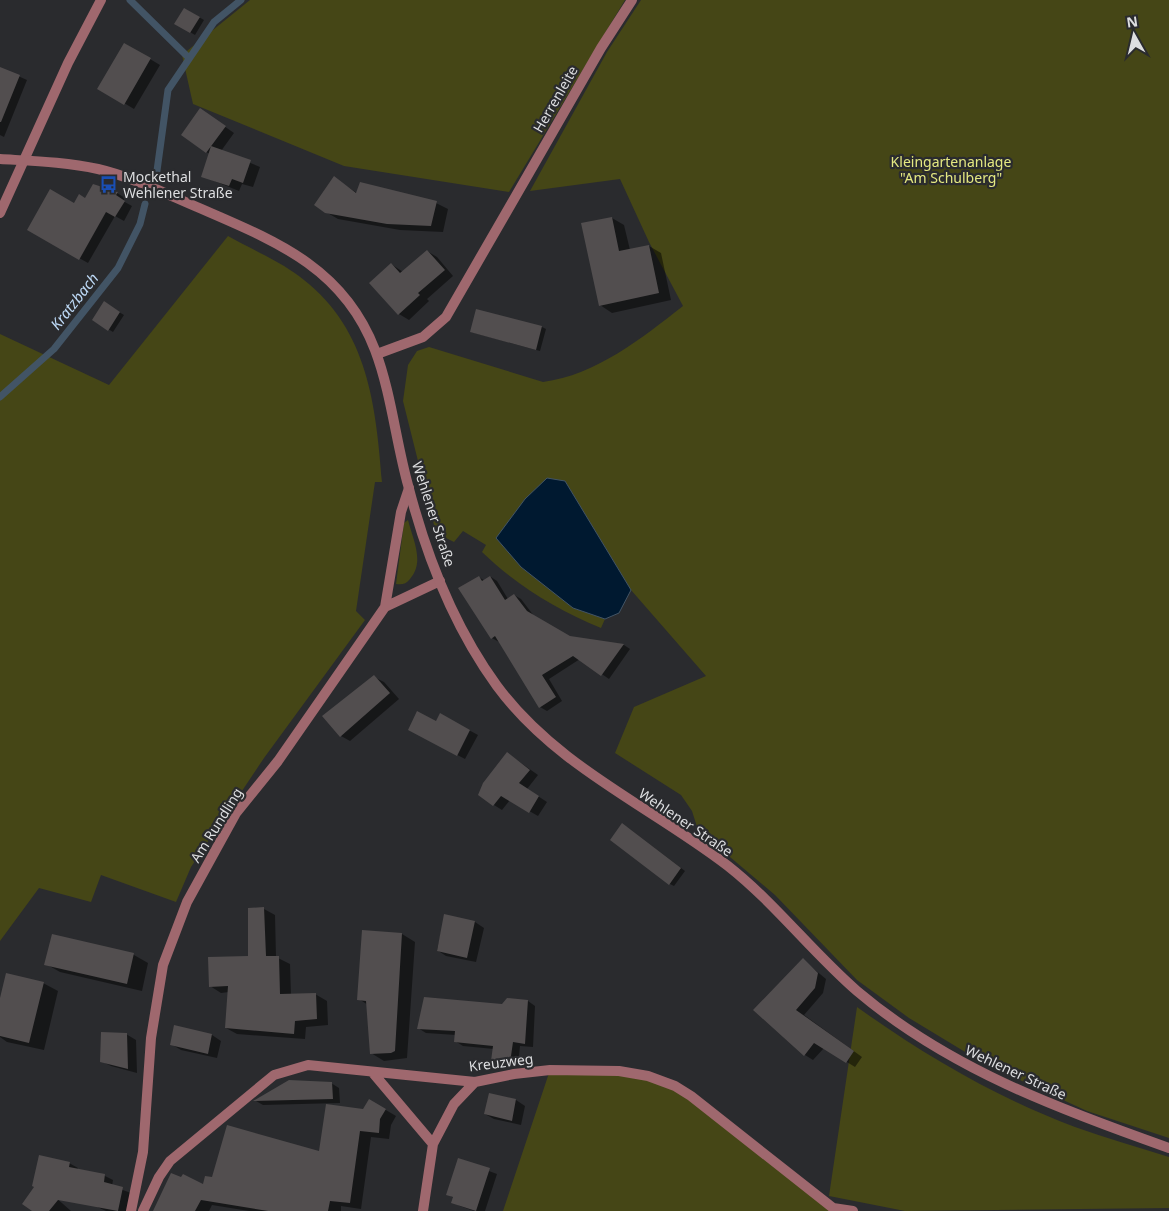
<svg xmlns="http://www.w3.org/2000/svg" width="1169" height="1211" font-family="'Noto Sans',sans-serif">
<rect width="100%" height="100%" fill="#2a2b2e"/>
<path fill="#454616" d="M 250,0 L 625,0 L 509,192 L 344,166 L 193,104 L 182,55 Z
M 641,0 L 1169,0 L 1169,1138 L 1087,1111 L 985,1064 L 909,1018 L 857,980 L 775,895 L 698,830 L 692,811 L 681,795 L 615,753 L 634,707 L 706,676 L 631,590 L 565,481 L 521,567 L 573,608 L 605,619 L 601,628 C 557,610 516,585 482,552 L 486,545 L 463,531 L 454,542 L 436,533 L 403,401 L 408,365 L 417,351 L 429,347 L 543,382 C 596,375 642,338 683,306 L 649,242 L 620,179 L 530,191 L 607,52 Z
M 228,236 C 253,250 282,262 304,280 C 368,330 376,406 382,482 L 375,482 L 356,611 L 365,620 L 264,758 L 191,867 L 176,902 L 101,875 L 91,902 L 39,888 L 0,941 L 0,334 L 109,385 Z
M 408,520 C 413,540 425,562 410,579 C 406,584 402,585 396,584 L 404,523 Z
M 857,1007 C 924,1055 997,1098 1075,1127 C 1106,1138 1138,1147 1169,1157 L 1169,1208 L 905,1211 L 829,1196 Z
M 550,1070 L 619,1071 L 675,1086 L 833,1211 L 503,1211 Z"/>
<path fill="#001930" stroke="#425465" d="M 547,478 L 565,481 L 631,590 L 619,613 L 605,619 L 573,608 L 521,567 L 496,538 L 525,499 Z"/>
<path fill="#0007" d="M 185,9 L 204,20 L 195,35 L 176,24 Z
M 125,44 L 160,65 L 134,109 L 99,88 Z
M 0,68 L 27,80 L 4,137 L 0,135 Z
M 201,110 L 234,133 L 221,151 L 260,167 L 253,187 L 242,184 L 239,191 L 202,176 L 210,154 L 206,152 Z
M 334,178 L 357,193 L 436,203 L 448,209 L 443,232 L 400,230 L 338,219 L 326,212 Z
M 94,186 L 117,193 L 125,198 L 123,201 L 132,206 L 124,221 L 115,216 L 88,263 L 29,230 L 86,200 Z
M 612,218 L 624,225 L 630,250 L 649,246 L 661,253 L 671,300 L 612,313 L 600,305 Z
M 427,251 L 437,257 L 453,276 L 427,299 L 429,301 L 409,320 L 399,314 L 371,283 L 391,264 L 403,272 Z
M 104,303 L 124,315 L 113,332 L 93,320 Z
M 542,327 L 546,329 L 540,351 L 471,332 Z
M 479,577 L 485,581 L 491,577 L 497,581 L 508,599 L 514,595 L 521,599 L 534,616 L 570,638 L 624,645 L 630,649 L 609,679 L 580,659 L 549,679 L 562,701 L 547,711 L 540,707 L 499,642 L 492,638 Z
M 374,677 L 384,682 L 399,699 L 350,741 L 341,736 Z
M 441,715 L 478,735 L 465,759 L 417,734 L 437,723 Z
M 507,753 L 538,775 L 527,789 L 547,802 L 538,816 L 510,800 L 502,810 L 494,805 Z
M 627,827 L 685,871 L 674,886 L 670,884 Z
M 264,909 L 275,915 L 276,957 L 290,964 L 291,995 L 315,994 L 327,1001 L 328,1025 L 306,1027 L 305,1039 L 237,1034 L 226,1028 L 229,992 L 221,993 L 210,986 L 250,957 Z
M 445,916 L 475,922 L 484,928 L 476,962 L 446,956 L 437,950 Z
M 402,934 L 415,942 L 407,1058 L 384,1061 L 371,1053 L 368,1005 L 359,999 Z
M 53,935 L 134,955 L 148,963 L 142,991 L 60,972 L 46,964 Z
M 803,960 L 826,979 L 823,993 L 804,1015 L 862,1057 L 855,1067 L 824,1048 L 813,1060 L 805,1055 L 755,1010 Z
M 43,983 L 58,991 L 44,1050 L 7,1042 L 0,1037 L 0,1003 Z
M 528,1001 L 535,1006 L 533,1047 L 520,1046 L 518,1066 L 501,1064 L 493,1060 L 494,1049 L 463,1046 L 455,1041 L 456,1035 L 426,1033 L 418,1028 L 503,1006 Z
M 175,1026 L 212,1035 L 221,1041 L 217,1058 L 181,1050 L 171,1044 Z
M 126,1034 L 136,1040 L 137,1073 L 111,1066 L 101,1061 Z
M 331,1083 L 339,1088 L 340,1103 L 263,1105 L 256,1101 Z
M 490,1094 L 516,1100 L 525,1106 L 521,1125 L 494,1119 L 485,1114 Z
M 369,1100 L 396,1116 L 391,1125 L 389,1139 L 371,1137 L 361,1209 L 341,1206 L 341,1211 L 249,1211 L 212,1205 L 209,1211 L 154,1211 L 204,1186 L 213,1179 L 320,1153 L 364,1110 Z
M 459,1160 L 497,1174 L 485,1211 L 474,1211 L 460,1206 L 453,1202 L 454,1198 L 447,1194 Z
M 69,1163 L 78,1168 L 77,1170 L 105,1176 L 113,1180 L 112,1186 L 131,1193 L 127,1211 L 106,1211 L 44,1182 Z
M 46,1189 L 71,1211 L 34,1211 Z"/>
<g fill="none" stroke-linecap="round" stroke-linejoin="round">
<path stroke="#425465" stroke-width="7" d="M 130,0 L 188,57
M 156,178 L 168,90 L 214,22 L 241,0
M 0,397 L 54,349 L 118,268 L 140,224 L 145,204"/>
</g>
<path fill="#524e4f" d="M 184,8 L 200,17 L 190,33 L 174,24 Z
M 124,43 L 151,58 L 124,105 L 97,89 Z
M 0,67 L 20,75 L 1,122 L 0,122 Z
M 200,108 L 226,126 L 206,153 L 181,135 Z
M 211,146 L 251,160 L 243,183 L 232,179 L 229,186 L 201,177 Z
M 334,176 L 356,193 L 360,182 L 437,201 L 431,226 L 387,224 L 325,213 L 314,205 Z
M 93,184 L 118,192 L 116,195 L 125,201 L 115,217 L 106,212 L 79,260 L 27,230 L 50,189 L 74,203 L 79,194 L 85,198 Z
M 612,217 L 619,251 L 649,245 L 659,293 L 599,306 L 581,223 Z
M 427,250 L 445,270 L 418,293 L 420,295 L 398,315 L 369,283 L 391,263 L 400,273 Z
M 104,301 L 120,312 L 108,331 L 92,320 Z
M 476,309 L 542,326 L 536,350 L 470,332 Z
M 479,576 L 482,581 L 490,576 L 505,600 L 514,594 L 527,611 L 570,636 L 624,644 L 601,676 L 573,656 L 542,675 L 556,697 L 539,708 L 495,636 L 491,639 L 458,588 Z
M 374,675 L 390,693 L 340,737 L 322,716 Z
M 417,711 L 436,721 L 440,713 L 470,730 L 457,756 L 408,730 Z
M 507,752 L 530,770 L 519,783 L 539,796 L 529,813 L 501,796 L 493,806 L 478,795 L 483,783 Z
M 622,823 L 681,868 L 669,885 L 610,840 Z
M 264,907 L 266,956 L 279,956 L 280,994 L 316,993 L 317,1019 L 295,1021 L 294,1034 L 225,1028 L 228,986 L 209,987 L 208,957 L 248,956 L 248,908 Z
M 444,914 L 475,921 L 467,958 L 437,951 Z
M 362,930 L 402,933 L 395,1051 L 391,1053 L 370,1054 L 366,1001 L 357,1000 Z
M 52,934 L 134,953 L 127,984 L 44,965 Z
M 803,958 L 818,973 L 815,988 L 796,1010 L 854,1051 L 846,1063 L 814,1043 L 804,1056 L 753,1010 Z
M 6,973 L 44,982 L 29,1043 L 0,1036 L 0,998 Z
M 424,997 L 502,1004 L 507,998 L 528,1000 L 525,1044 L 513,1042 L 510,1063 L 491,1061 L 493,1046 L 454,1042 L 455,1031 L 417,1029 Z
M 174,1025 L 212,1034 L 208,1054 L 170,1045 Z
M 101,1032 L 127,1033 L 128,1069 L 100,1062 Z
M 289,1080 L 332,1082 L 333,1099 L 253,1101 Z
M 489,1093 L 516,1099 L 512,1121 L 484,1114 Z
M 369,1099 L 386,1109 L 380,1119 L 379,1133 L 360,1131 L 350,1203 L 330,1201 L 328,1211 L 268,1211 L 201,1200 L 195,1211 L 153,1211 L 171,1173 L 181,1177 L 183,1174 L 203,1184 L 205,1176 L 212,1177 L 227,1125 L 319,1151 L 326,1104 L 363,1109 Z
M 39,1155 L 70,1162 L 69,1167 L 105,1174 L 104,1182 L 123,1187 L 118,1211 L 58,1200 L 49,1211 L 32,1211 L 22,1204 L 34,1187 L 32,1186 Z
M 458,1158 L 490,1168 L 476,1211 L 451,1203 L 453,1197 L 446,1195 Z"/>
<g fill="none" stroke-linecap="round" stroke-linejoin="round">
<path stroke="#9f686e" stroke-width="10" d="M 377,354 L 423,337 L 446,317 L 601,48 L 632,0"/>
<path stroke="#9f686e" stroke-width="10" d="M 0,213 L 68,63 L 101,0
M 385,607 L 440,581
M 373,1073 L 433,1144
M 131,1211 L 143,1152 L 151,1038 L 163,965 L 187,902 L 236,813 L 278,761 L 385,607 L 401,512 L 409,488
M 143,1211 L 159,1177 L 170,1161 L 274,1075 L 308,1065 L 475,1082 L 514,1074 L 550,1070 L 619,1071 L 648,1076 L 675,1086 L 691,1096 L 833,1208 L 853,1211
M 423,1211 L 433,1144 L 454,1104 L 475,1082"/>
<path stroke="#9f686e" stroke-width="10" d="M 0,159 C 32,161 66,162 98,169 C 132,177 164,193 197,207 C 273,240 343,266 375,350 C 391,392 396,442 408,485 C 426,555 454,627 497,686 C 557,767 650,806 728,866 C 775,903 812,952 857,991 C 948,1068 1058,1109 1169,1148"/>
</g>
<defs>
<symbol id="bus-bare" viewBox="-9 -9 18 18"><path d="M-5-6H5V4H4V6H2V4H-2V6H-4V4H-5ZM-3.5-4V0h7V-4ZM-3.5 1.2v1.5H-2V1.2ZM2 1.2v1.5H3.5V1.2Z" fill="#1a4fb4" stroke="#2a2b2e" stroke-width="2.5" paint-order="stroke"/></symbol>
</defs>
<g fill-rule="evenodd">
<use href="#bus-bare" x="96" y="172" width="25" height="25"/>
</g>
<g text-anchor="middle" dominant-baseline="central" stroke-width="4.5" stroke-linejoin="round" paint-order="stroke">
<g font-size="14" fill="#dddee0" stroke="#2a2b2e">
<text transform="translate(555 99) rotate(-60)">Herrenleite</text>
<text transform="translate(434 514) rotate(72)">Wehlener Straße</text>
<text transform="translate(686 822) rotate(34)">Wehlener Straße</text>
<text transform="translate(216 825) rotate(-58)">Am Rundling</text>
<text transform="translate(501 1062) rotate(-7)">Kreuzweg</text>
<text transform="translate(1016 1072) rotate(25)">Wehlener Straße</text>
</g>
<g font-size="14" fill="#e4e881" stroke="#2a2b2e">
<text x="951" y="161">Kleingartenanlage<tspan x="951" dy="16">"Am Schulberg"</tspan></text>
</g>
<g font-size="14" fill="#dddee0" stroke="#2a2b2e" text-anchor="start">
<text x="123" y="176">Mockethal<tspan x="123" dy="16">Wehlener Straße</tspan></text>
</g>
<g font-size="15" font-style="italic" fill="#bdd9f6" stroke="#2a2b2e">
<text transform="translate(74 301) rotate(-52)">Kratzbach</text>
</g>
</g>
<g transform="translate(1134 35) rotate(352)" stroke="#2a2b2e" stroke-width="4" paint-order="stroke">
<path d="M0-4L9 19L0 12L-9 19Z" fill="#dddee0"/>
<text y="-8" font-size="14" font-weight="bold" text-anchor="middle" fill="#dddee0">N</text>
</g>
</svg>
